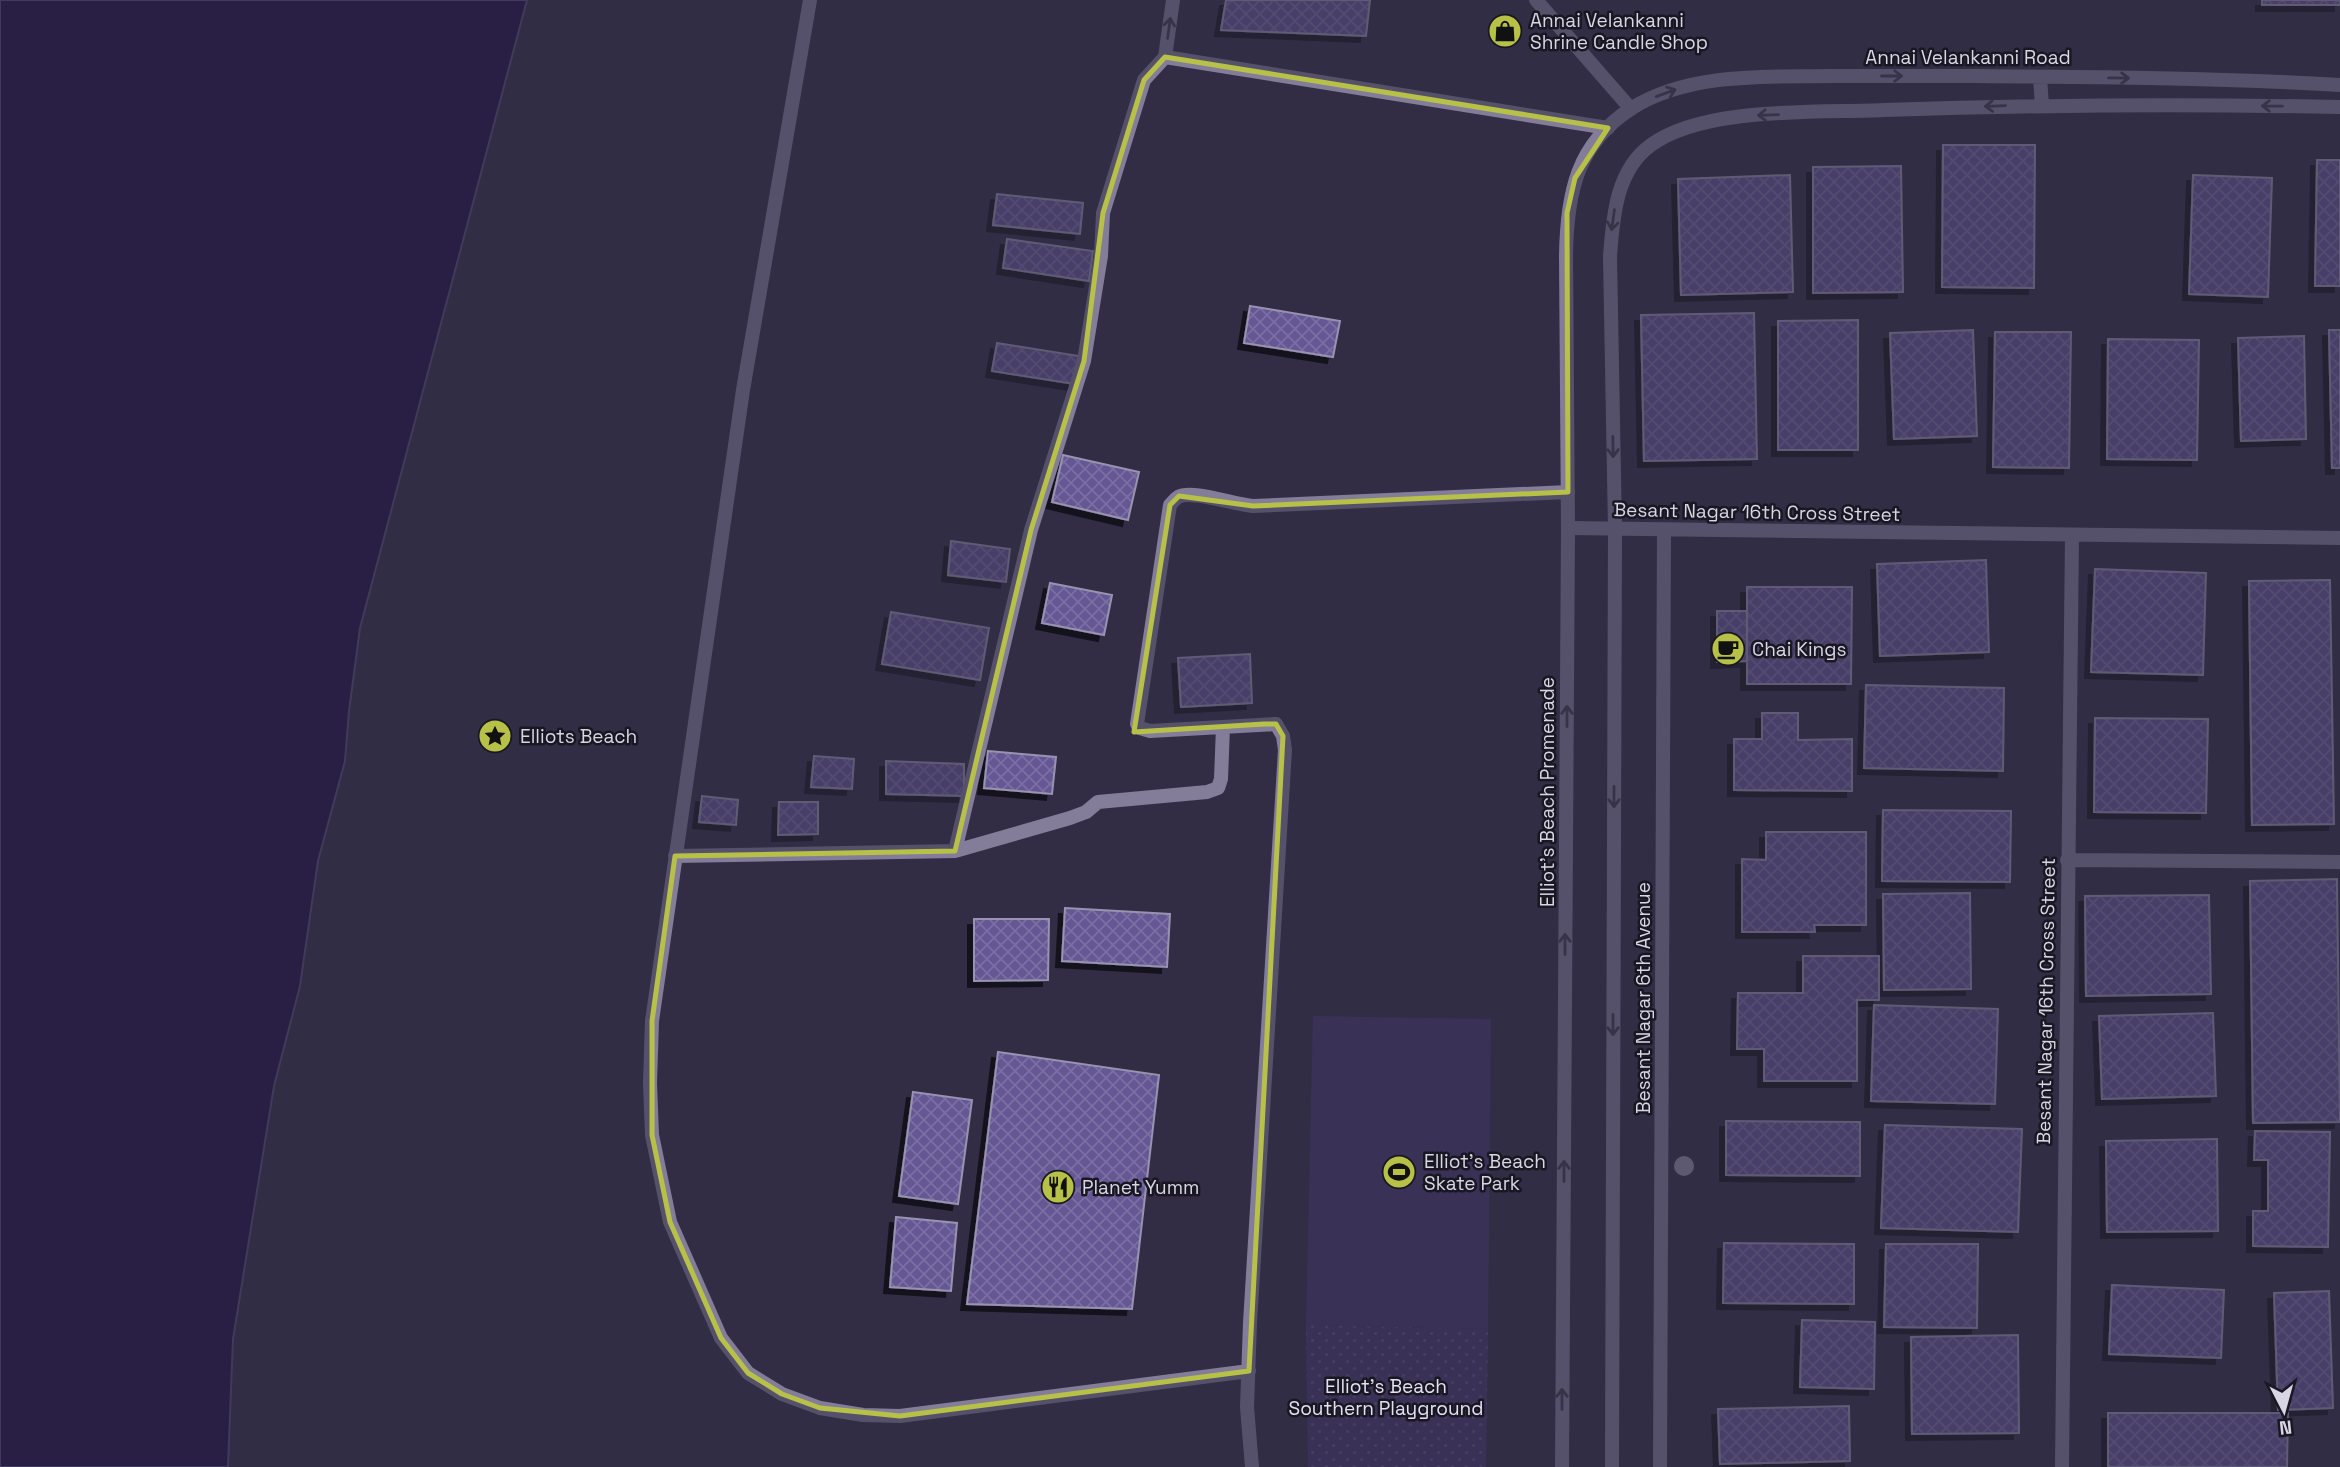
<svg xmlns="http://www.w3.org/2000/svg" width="2340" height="1467" font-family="'Space Grotesk',sans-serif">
<defs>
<pattern id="park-dots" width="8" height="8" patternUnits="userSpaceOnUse" patternTransform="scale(1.75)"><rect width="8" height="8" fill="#44376a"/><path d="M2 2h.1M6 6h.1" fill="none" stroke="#5e537f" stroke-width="1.8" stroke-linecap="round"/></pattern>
<pattern id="building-cross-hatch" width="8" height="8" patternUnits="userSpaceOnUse" patternTransform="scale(1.75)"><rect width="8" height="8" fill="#655794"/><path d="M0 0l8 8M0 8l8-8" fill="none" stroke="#7a6ea3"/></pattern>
<filter id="shadow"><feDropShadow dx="-6" dy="6" stdDeviation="0" flood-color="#0009"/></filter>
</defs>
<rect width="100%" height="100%" fill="#322d45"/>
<path fill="#44376a" d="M 1313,1016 L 1491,1019 L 1488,1329 L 1306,1325 Z"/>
<path fill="url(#park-dots)" d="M 1306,1325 L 1488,1329 L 1486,1467 L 1308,1467 Z"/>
<path fill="#200d44" stroke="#574974" stroke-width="2" d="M 0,0 L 527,0 L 360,628 L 349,711 L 345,761 L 318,861 L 300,986 L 274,1086 L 233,1339 L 228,1467 L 0,1467 Z"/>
<path fill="url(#building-cross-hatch)" stroke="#9893b0" stroke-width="2" filter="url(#shadow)" d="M 1226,0 L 1370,0 L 1366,36 L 1221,30 Z
M 2262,0 L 2340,0 L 2340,5 L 2262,5 Z
M 1943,145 L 2035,145 L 2034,288 L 1942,287 Z
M 2317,160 L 2340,160 L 2340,286 L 2315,286 Z
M 1901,166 L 1903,292 L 1813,293 L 1813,167 Z
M 1790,175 L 1793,292 L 1681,295 L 1678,179 Z
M 2193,175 L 2272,178 L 2268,297 L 2189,294 Z
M 997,194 L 1083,203 L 1080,234 L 993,225 Z
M 1007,239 L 1093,251 L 1089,281 L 1003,268 Z
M 1250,306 L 1340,321 L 1333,357 L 1244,343 Z
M 1754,313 L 1757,459 L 1644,461 L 1641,315 Z
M 1858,320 L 1858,450 L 1778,450 L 1778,321 Z
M 1973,330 L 1977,436 L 1894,439 L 1890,333 Z
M 2329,330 L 2340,330 L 2340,468 L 2332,468 Z
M 1995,332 L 2071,332 L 2069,468 L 1993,467 Z
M 2304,336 L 2306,439 L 2241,441 L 2238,338 Z
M 2108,339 L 2199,340 L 2197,460 L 2107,459 Z
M 997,343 L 1079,356 L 1075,384 L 992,371 Z
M 1063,455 L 1139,472 L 1128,520 L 1052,502 Z
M 951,541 L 1010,549 L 1006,582 L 948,575 Z
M 1986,560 L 1989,652 L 1880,656 L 1877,564 Z
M 2095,569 L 2206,573 L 2203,675 L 2091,672 Z
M 2330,580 L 2334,824 L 2252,825 L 2249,581 Z
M 1050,583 L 1112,595 L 1104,635 L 1042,623 Z
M 1747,587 L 1852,587 L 1851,684 L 1747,684 Z
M 1717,611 L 1747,611 L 1747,661 L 1717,662 Z
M 891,612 L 989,628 L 980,680 L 882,664 Z
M 1250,654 L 1252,703 L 1181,707 L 1178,658 Z
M 1866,685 L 2004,688 L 2003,771 L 1864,768 Z
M 1762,713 L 1798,713 L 1798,740 L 1852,739 L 1852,791 L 1734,790 L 1734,739 L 1762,739 Z
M 2095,718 L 2208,719 L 2206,813 L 2094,812 Z
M 988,751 L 1056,757 L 1052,794 L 984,788 Z
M 814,756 L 854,759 L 852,789 L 811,787 Z
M 886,761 L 964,764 L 964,796 L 886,794 Z
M 702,796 L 738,800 L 736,825 L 699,822 Z
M 779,802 L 818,802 L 818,834 L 778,835 Z
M 1883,810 L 2011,811 L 2010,882 L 1882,881 Z
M 1766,832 L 1866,832 L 1866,925 L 1814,925 L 1815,932 L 1742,932 L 1742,859 L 1766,860 Z
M 2337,879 L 2340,1122 L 2253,1123 L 2250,881 Z
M 1970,893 L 1971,989 L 1884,990 L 1883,894 Z
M 2209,895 L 2211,994 L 2086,996 L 2085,896 Z
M 1065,908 L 1170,914 L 1167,967 L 1062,961 Z
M 974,919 L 1049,919 L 1048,980 L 974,981 Z
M 1803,956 L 1879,956 L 1879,1000 L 1857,1000 L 1857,1081 L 1764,1081 L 1764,1049 L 1737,1049 L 1738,993 L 1803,993 Z
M 1874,1005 L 1998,1009 L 1995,1104 L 1871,1101 Z
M 2213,1013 L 2216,1096 L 2102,1099 L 2099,1016 Z
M 998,1052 L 1159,1075 L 1132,1309 L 967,1304 Z
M 913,1092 L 972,1100 L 958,1204 L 899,1196 Z
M 1726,1121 L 1860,1122 L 1860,1176 L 1726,1175 Z
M 1885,1125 L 2022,1129 L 2018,1232 L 1881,1228 Z
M 2255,1131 L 2330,1132 L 2328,1247 L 2253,1246 L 2253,1211 L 2268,1211 L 2268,1160 L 2254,1160 Z
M 2217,1139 L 2218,1231 L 2107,1232 L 2106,1141 Z
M 896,1217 L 957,1223 L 951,1291 L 890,1287 Z
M 1724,1243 L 1854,1244 L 1854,1304 L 1723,1303 Z
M 1886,1244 L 1978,1244 L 1977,1328 L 1884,1327 Z
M 2112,1285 L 2224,1290 L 2221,1358 L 2109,1354 Z
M 2329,1291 L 2333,1408 L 2278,1410 L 2274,1293 Z
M 1802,1320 L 1875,1322 L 1874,1389 L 1800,1387 Z
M 2018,1335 L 2019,1433 L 1912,1434 L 1911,1337 Z
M 1849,1406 L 1850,1461 L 1720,1464 L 1718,1409 Z
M 2108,1413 L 2288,1413 L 2287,1467 L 2108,1467 Z"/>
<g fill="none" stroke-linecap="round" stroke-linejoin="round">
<path stroke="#837d9a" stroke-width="14" d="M 810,0 L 743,390 L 652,1021 L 650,1083 L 652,1135 L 670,1222 L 721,1338 L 748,1373 L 782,1394 L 820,1408 L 863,1415 L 900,1416 L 1249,1371
M 1536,0 L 1631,109
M 1165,57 L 1608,128
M 1568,528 L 2340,538
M 955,851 L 1070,818 L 1086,812 L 1098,802 L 1207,792 L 1218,788 L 1221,779 L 1223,727
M 675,856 L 955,851 L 1031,530 L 1084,361 L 1101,256 L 1103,213 L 1144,80 L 1165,57 L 1173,0
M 2067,860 L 2340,862
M 1252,1467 L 1247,1407 L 1250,1323 L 1285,750 L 1283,736 L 1276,724 L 1150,731 L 1140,728 L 1137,724 L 1170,505 C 1173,502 1175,499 1178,497 C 1192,489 1235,505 1253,506 L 1568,492
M 1660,1467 L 1664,530
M 2062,1467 L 2072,535"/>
<path stroke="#837d9a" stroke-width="14" d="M 2040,77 L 2042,106
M 1562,1467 L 1568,528 L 1566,255 C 1567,194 1576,144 1632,108 C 1690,72 1767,77 1833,76 C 1881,76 1928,76 1976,76 C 2097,77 2219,78 2340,85
M 1612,1467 L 1615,529 L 1610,256 C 1613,217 1616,170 1651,145 C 1704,106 1819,113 1884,110 C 2036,105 2188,104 2340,107"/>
</g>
<circle fill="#938fa5" cx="1684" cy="1166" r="10"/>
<defs><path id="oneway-shaft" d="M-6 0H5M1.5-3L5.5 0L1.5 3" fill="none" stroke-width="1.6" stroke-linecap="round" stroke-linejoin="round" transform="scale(1.75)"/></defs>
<g stroke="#3e3b4c">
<use href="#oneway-shaft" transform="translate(1169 28) rotate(-82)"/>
<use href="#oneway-shaft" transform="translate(1892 76)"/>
<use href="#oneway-shaft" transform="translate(2119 78) rotate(1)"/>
<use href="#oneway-shaft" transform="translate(1666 93) rotate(-20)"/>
<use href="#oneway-shaft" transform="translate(1995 106) rotate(178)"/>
<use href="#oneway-shaft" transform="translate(2272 106) rotate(-179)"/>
<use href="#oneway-shaft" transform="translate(1768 115) rotate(178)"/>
<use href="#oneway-shaft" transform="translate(1613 220) rotate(98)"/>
<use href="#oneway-shaft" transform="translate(1613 447) rotate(89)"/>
<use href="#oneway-shaft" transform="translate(1567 716) rotate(-90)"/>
<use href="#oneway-shaft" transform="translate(1614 797) rotate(90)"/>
<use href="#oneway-shaft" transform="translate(1565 944) rotate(-90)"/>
<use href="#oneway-shaft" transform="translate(1613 1025) rotate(90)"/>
<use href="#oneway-shaft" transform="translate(1564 1171) rotate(-90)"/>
<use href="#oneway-shaft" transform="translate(1562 1399) rotate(-90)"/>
</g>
<path d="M0 0H2340V1467H0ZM 1165,57 L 1608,128 L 1575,178 L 1567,213 L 1568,492 L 1253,506 L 1179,496 L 1170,505 L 1134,732 L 1264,724 L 1276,724 L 1283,736 L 1249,1371 L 900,1416 L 820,1408 L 782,1394 L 748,1373 L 721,1338 L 670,1222 L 652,1135 L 652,1021 L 675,856 L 955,851 L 1031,530 L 1084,361 L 1103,213 L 1144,80 Z" fill="#322d45" fill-opacity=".55" fill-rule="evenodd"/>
<path fill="none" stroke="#b8c147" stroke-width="5" stroke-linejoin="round" d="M 1165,57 L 1608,128 L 1575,178 L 1567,213 L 1568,492 L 1253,506 L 1179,496 L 1170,505 L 1134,732 L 1264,724 L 1276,724 L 1283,736 L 1249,1371 L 900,1416 L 820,1408 L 782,1394 L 748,1373 L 721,1338 L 670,1222 L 652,1135 L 652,1021 L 675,856 L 955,851 L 1031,530 L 1084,361 L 1103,213 L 1144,80 Z"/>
<defs>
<symbol id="shop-disc" viewBox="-11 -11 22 22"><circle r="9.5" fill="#b8c147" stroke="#191722"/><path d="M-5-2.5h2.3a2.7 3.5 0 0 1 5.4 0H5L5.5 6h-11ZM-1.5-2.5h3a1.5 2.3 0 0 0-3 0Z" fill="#111"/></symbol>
<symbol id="cafe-disc" viewBox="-11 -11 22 22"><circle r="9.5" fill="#b8c147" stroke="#191722"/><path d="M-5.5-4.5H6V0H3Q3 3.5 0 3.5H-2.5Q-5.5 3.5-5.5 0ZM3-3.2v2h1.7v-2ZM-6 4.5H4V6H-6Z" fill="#111"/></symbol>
<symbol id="sight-disc" viewBox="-11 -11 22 22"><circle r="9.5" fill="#b8c147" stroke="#191722"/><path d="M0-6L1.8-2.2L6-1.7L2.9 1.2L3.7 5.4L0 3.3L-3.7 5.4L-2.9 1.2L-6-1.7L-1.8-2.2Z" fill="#111"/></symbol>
<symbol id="stadium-disc" viewBox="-11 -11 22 22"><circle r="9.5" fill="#b8c147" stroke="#191722"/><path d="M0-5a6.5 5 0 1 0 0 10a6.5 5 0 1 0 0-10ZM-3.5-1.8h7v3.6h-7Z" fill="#111"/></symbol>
<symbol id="restaurant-disc" viewBox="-11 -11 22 22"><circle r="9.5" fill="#b8c147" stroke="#191722"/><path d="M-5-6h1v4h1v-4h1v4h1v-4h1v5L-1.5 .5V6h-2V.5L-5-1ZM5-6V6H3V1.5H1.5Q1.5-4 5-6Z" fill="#111"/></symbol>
</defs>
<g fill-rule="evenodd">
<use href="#shop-disc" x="1486" y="12" width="38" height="38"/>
<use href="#cafe-disc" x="1709" y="630" width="38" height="38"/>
<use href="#sight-disc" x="476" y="717" width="38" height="38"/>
<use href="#stadium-disc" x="1380" y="1153" width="38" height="38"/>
<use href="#restaurant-disc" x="1039" y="1168" width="38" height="38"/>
</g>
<g text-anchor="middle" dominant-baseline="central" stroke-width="5" stroke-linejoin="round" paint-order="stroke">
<g font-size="19" fill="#d8d5e5" stroke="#191722" text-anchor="start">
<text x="1530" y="20">Annai Velankanni<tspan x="1530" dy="22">Shrine Candle Shop</tspan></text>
<text x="1752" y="649">Chai Kings</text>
<text x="520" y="736">Elliots Beach</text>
<text x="1424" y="1161">Elliot's Beach<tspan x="1424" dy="22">Skate Park</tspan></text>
<text x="1082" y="1187">Planet Yumm</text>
</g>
<g font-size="19" fill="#d8d5e5" stroke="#191722">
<text x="1968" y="57">Annai Velankanni Road</text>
<text transform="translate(1757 512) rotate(1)">Besant Nagar 16th Cross Street</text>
<text transform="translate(1547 792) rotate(-90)">Elliot's Beach Promenade</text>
<text transform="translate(1643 998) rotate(-90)">Besant Nagar 6th Avenue</text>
<text transform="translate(2046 1001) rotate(-89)">Besant Nagar 16th Cross Street</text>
</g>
<g font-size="19" fill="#e3e0f3" stroke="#191722">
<text x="1386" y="1386">Elliot's Beach<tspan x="1386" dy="22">Southern Playground</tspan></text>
</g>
</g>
<g transform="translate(2284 1411) rotate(174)" stroke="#191722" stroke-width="5" paint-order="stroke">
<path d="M0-5L12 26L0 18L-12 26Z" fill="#d8d5e5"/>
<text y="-10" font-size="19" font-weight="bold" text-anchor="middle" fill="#d8d5e5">N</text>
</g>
</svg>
